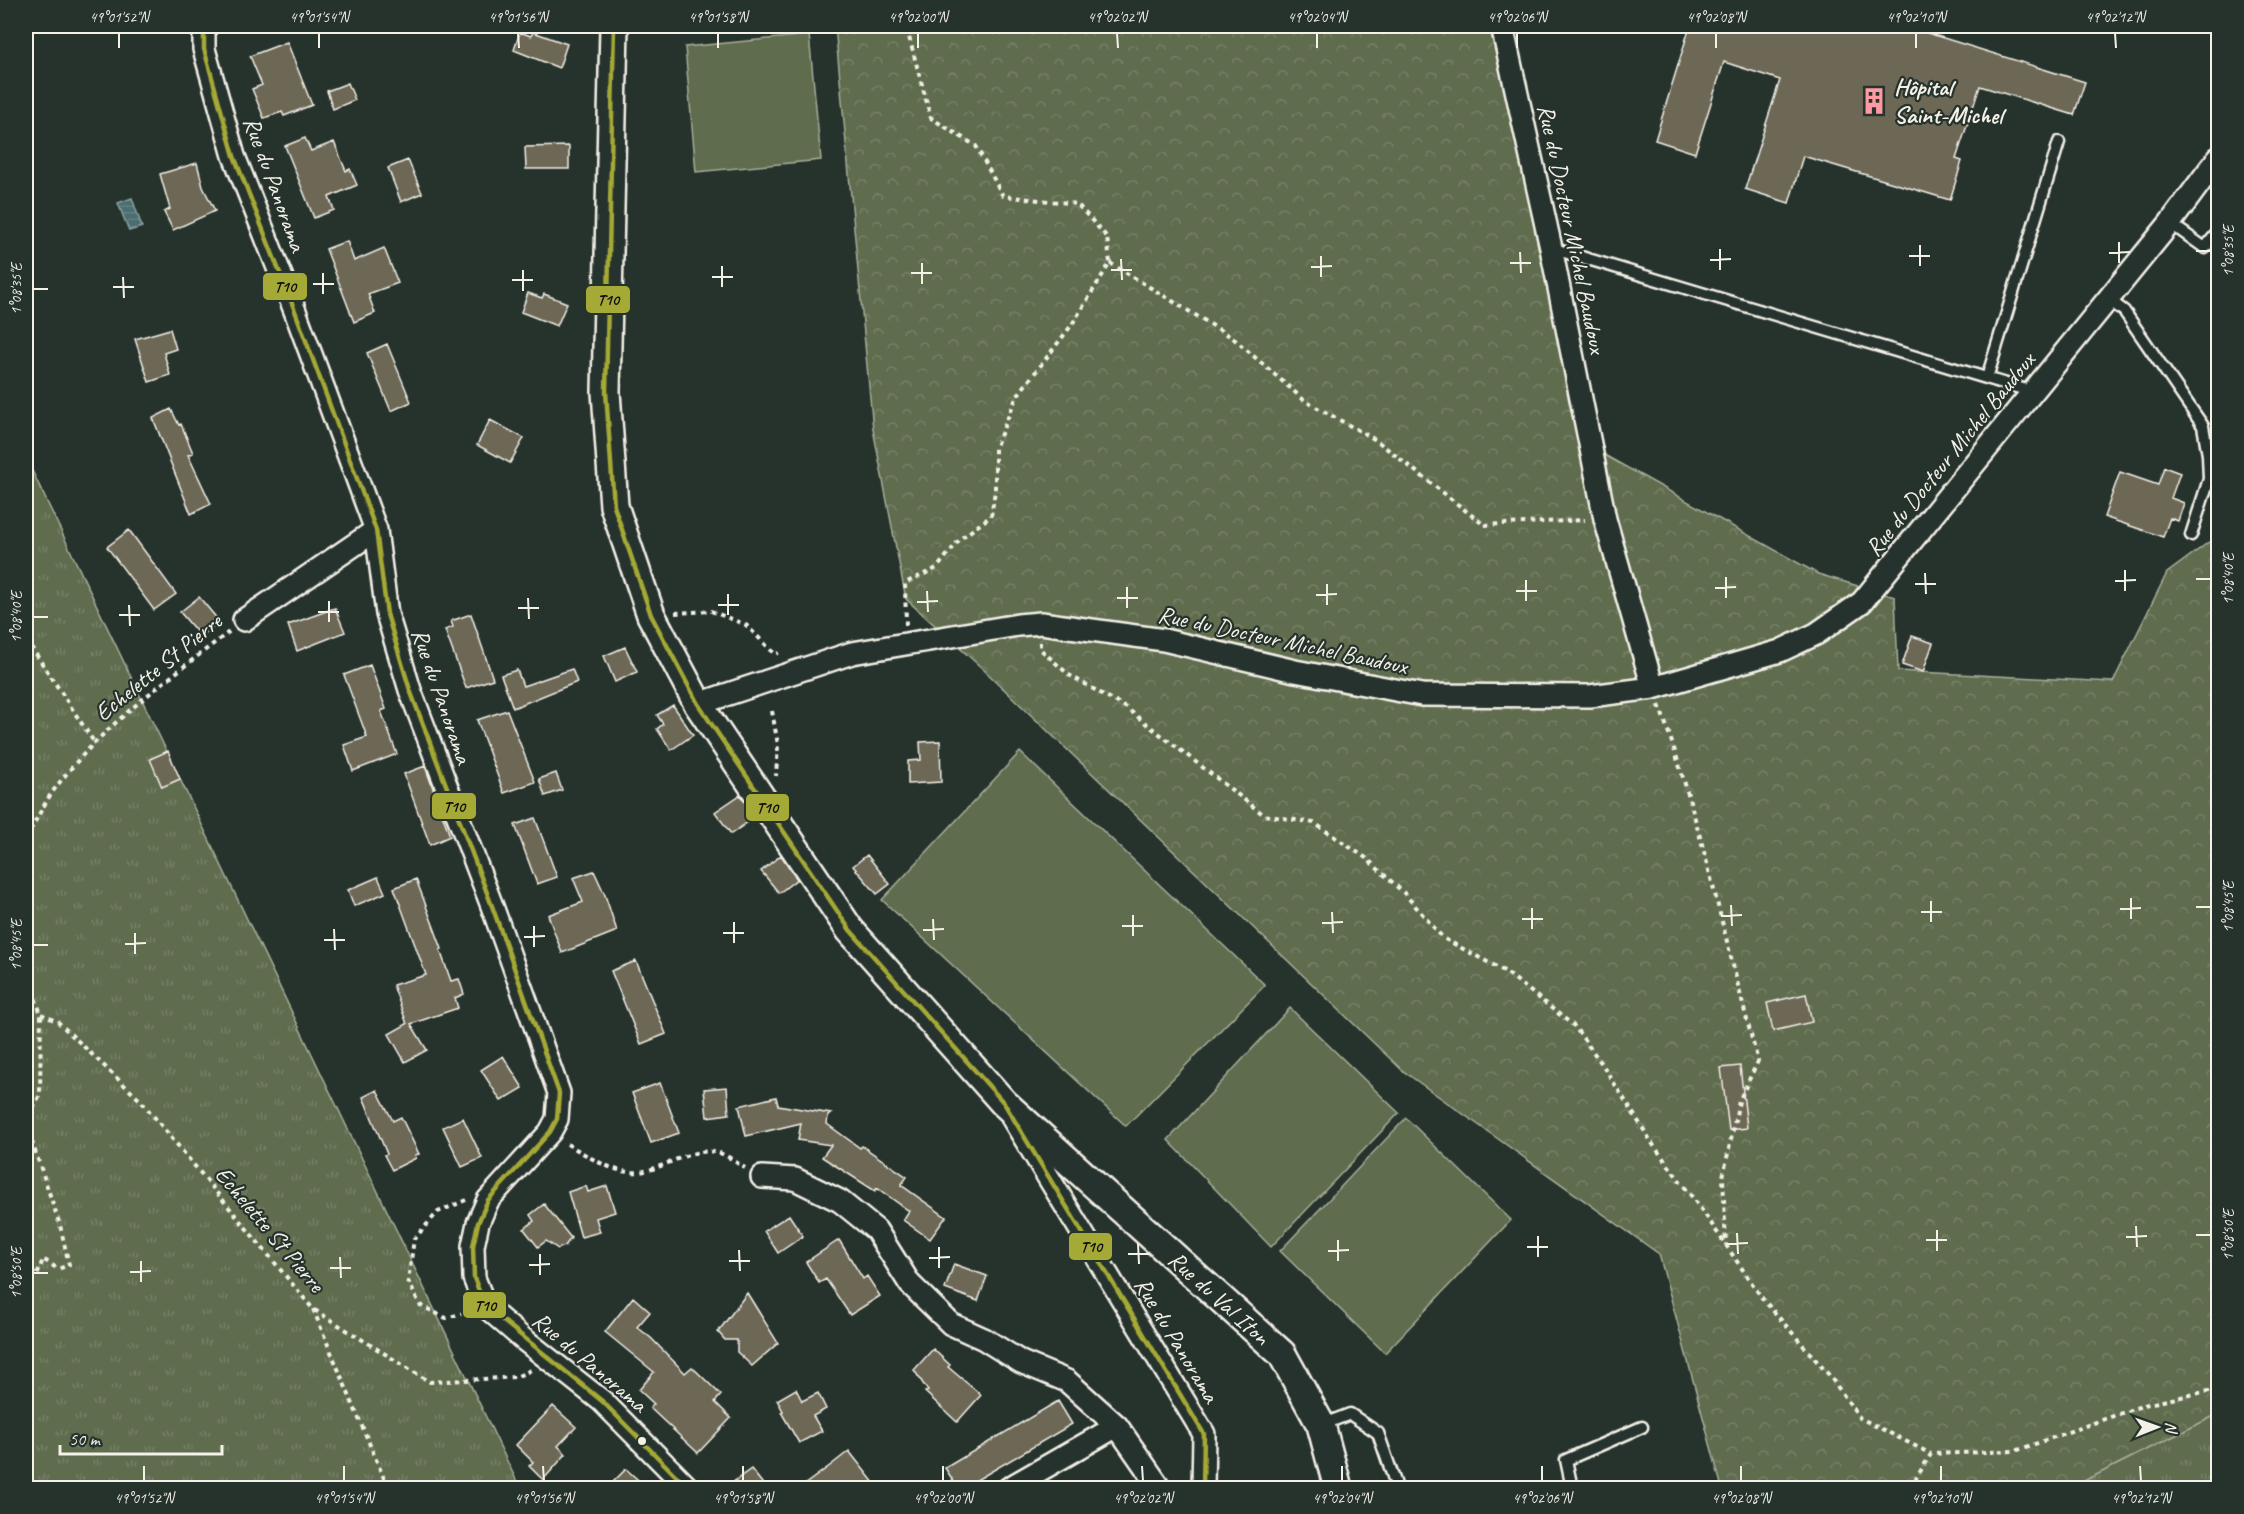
<svg xmlns="http://www.w3.org/2000/svg" width="2244" height="1514" font-family="Caveat,sans-serif">
<defs>
<pattern id="grass-tufts" width="24" height="20" patternUnits="userSpaceOnUse" patternTransform="scale(1.5)"><rect width="24" height="20" fill="#5f6c4e"/><path d="M3 7l-1-3M5 7V3M7 7l1-3M15 17l-1-3M17 17v-4M19 17l1-3" fill="none" stroke="#778168"/></pattern>
<pattern id="forest-crowns" width="20" height="18" patternUnits="userSpaceOnUse" patternTransform="scale(1.5)"><rect width="20" height="18" fill="#5f6c4e"/><path d="M2 6a3 3 0 1 1 6 0M12 15a3 3 0 1 1 6 0" fill="none" stroke="#778168"/></pattern>
<pattern id="water-rules" width="6" height="5" patternUnits="userSpaceOnUse" patternTransform="scale(1.5)"><rect width="6" height="5" fill="#4a6d71"/><path d="M0 2.5h6" fill="none" stroke="#658285"/></pattern>
</defs>
<rect width="100%" height="100%" fill="#26332d"/>
<filter id="ink" filterUnits="userSpaceOnUse"><feTurbulence type="fractalNoise" baseFrequency=".0167" numOctaves="2"/><feDisplacementMap in="SourceGraphic" scale="12" xChannelSelector="R" yChannelSelector="G"/><feConvolveMatrix kernelMatrix="1 2 1 2 8 2 1 2 1" color-interpolation-filters="sRGB"/></filter>
<g filter="url(#ink)">
<path fill="url(#grass-tufts)" stroke="#aaae9b" stroke-width="1.5" d="M 26,458 L 520,1488 L 26,1488 Z
M 2218,1414 L 2218,1488 L 2070,1488 Z"/>
<path fill="url(#forest-crowns)" stroke="#aaae9b" stroke-width="1.5" d="M 835,26 L 1492,26 L 1599,452 L 1818,574 L 1895,597 L 1898,671 L 2113,682 L 2167,573 L 2209,542 L 2218,541 L 2218,1414 L 2070,1488 L 1722,1488 L 1659,1254 L 1403,1071 L 984,670 L 906,599 L 873,429 Z"/>
<path fill="#5f6c4e" stroke="#aaae9b" stroke-width="1.5" d="M 809,35 L 821,160 L 696,172 L 685,47 Z
M 1020,752 L 1265,985 L 1126,1126 L 882,900 Z
M 1290,1008 L 1399,1113 L 1271,1247 L 1168,1140 Z
M 1406,1118 L 1511,1220 L 1385,1353 L 1280,1251 Z"/>
<path fill="url(#water-rules)" stroke="#8ea2a1" stroke-width="1.5" d="M 132,198 L 142,227 L 129,231 L 118,203 Z"/>
<path fill="#6d6756" stroke="#f4f1e8" stroke-width="1.5" d="M 1690,26 L 1926,26 L 1924,32 L 2085,82 L 2074,115 L 1980,86 L 1956,159 L 1962,161 L 1950,200 L 1803,156 L 1789,203 L 1745,189 L 1780,80 L 1724,62 L 1695,153 L 1655,140 Z
M 520,32 L 531,36 L 533,32 L 567,44 L 559,68 L 514,50 Z
M 287,42 L 312,105 L 284,116 L 282,112 L 264,118 L 252,89 L 262,85 L 250,56 Z
M 348,83 L 355,100 L 333,109 L 327,91 Z
M 305,138 L 311,151 L 334,142 L 346,171 L 350,169 L 357,185 L 329,197 L 334,210 L 314,218 L 285,146 Z
M 569,146 L 569,169 L 526,169 L 525,147 Z
M 408,160 L 422,193 L 401,202 L 388,168 Z
M 197,163 L 203,187 L 215,211 L 173,230 L 164,212 L 170,209 L 160,174 Z
M 347,241 L 354,261 L 384,248 L 398,283 L 368,294 L 375,313 L 354,322 L 326,249 Z
M 528,293 L 542,298 L 544,294 L 567,303 L 557,326 L 521,312 Z
M 170,329 L 176,349 L 164,353 L 170,375 L 149,382 L 135,339 Z
M 387,344 L 411,402 L 391,411 L 367,353 Z
M 171,409 L 179,425 L 181,424 L 193,453 L 188,455 L 211,504 L 191,514 L 153,418 Z
M 490,420 L 524,438 L 510,463 L 477,445 Z
M 2164,467 L 2180,473 L 2171,498 L 2184,503 L 2178,521 L 2170,518 L 2163,537 L 2104,517 L 2120,472 L 2158,485 Z
M 129,530 L 176,594 L 154,610 L 107,547 Z
M 199,597 L 219,621 L 201,637 L 180,612 Z
M 335,608 L 345,632 L 297,651 L 288,625 Z
M 471,614 L 493,679 L 466,688 L 445,630 L 453,627 L 451,621 Z
M 1912,636 L 1933,643 L 1923,672 L 1902,665 Z
M 625,647 L 637,672 L 615,682 L 604,656 Z
M 370,665 L 386,709 L 381,711 L 397,754 L 353,771 L 344,745 L 367,737 L 344,675 Z
M 572,669 L 577,682 L 513,708 L 501,675 L 517,670 L 523,686 Z
M 673,705 L 693,735 L 671,750 L 657,729 L 663,724 L 657,715 Z
M 507,710 L 535,782 L 504,793 L 477,720 Z
M 940,741 L 941,782 L 908,784 L 908,761 L 921,760 L 920,742 Z
M 168,751 L 180,779 L 162,787 L 150,759 Z
M 425,766 L 450,836 L 430,845 L 404,774 Z
M 556,773 L 562,790 L 545,796 L 539,779 Z
M 740,795 L 755,817 L 731,834 L 715,812 Z
M 535,818 L 557,877 L 537,884 L 515,825 Z
M 781,855 L 797,879 L 779,893 L 761,871 Z
M 867,855 L 890,884 L 877,894 L 853,866 Z
M 594,871 L 605,895 L 617,931 L 562,953 L 548,915 L 583,902 L 573,878 Z
M 378,877 L 385,893 L 354,906 L 348,890 Z
M 416,879 L 442,949 L 440,950 L 451,981 L 459,979 L 464,994 L 455,998 L 458,1008 L 411,1024 L 427,1050 L 405,1062 L 389,1034 L 407,1024 L 393,985 L 426,975 L 394,888 Z
M 636,961 L 666,1034 L 641,1044 L 611,971 Z
M 1806,994 L 1812,1022 L 1773,1031 L 1767,1003 Z
M 503,1056 L 523,1088 L 501,1101 L 481,1070 Z
M 1740,1066 L 1747,1128 L 1729,1130 L 1721,1068 Z
M 660,1083 L 679,1133 L 651,1143 L 632,1093 Z
M 727,1087 L 729,1114 L 707,1117 L 704,1089 Z
M 377,1090 L 393,1121 L 401,1117 L 419,1154 L 415,1155 L 416,1158 L 392,1170 L 384,1155 L 387,1154 L 363,1097 Z
M 776,1097 L 778,1105 L 831,1114 L 828,1116 L 827,1124 L 860,1148 L 862,1146 L 907,1177 L 901,1185 L 946,1217 L 930,1239 L 903,1220 L 909,1211 L 877,1188 L 875,1191 L 822,1157 L 831,1145 L 798,1140 L 801,1123 L 746,1136 L 739,1106 Z
M 463,1118 L 482,1158 L 462,1167 L 443,1127 Z
M 586,1186 L 588,1192 L 607,1186 L 615,1212 L 596,1218 L 600,1232 L 581,1237 L 568,1192 Z
M 544,1204 L 571,1238 L 565,1246 L 558,1249 L 546,1241 L 538,1247 L 524,1229 L 534,1221 L 530,1215 Z
M 789,1215 L 803,1236 L 778,1253 L 764,1231 Z
M 839,1240 L 863,1279 L 867,1276 L 880,1296 L 850,1315 L 826,1279 L 819,1283 L 806,1262 Z
M 954,1264 L 987,1276 L 978,1301 L 945,1289 Z
M 747,1293 L 778,1343 L 752,1366 L 737,1352 L 737,1340 L 725,1340 L 718,1332 Z
M 633,1297 L 650,1312 L 637,1327 L 651,1338 L 685,1373 L 692,1367 L 721,1395 L 715,1402 L 731,1418 L 698,1453 L 650,1408 L 654,1404 L 639,1390 L 654,1372 L 605,1332 Z
M 933,1349 L 950,1365 L 948,1367 L 981,1395 L 957,1422 L 925,1392 L 928,1391 L 914,1370 Z
M 796,1389 L 802,1401 L 818,1393 L 826,1409 L 813,1416 L 822,1431 L 799,1443 L 781,1412 L 783,1411 L 777,1400 Z
M 1058,1401 L 1072,1424 L 963,1488 L 958,1488 L 945,1468 Z
M 553,1406 L 576,1427 L 558,1446 L 566,1454 L 543,1480 L 529,1466 L 533,1462 L 516,1445 Z
M 849,1451 L 878,1488 L 800,1488 L 831,1465 Z
M 626,1469 L 647,1488 L 607,1488 Z
M 751,1469 L 766,1488 L 725,1488 Z"/>
<g fill="none" stroke-linecap="round" stroke-linejoin="round">
<defs>
<path id="service" d="M 2170,223 L 2205,248 L 2218,232
M 1551,248 L 2033,392
M 2108,299 L 2124,311 L 2203,426 L 2208,455 L 2209,479 L 2191,535
M 1987,378 L 2059,142
M 1321,1425 L 1350,1414 L 1378,1433 L 1397,1488
M 1572,1488 L 1566,1460 L 1642,1427"/>
<path id="minor" d="M 204,26 L 204,49 L 234,156 L 295,311 L 376,530 L 387,614 L 410,690 L 492,906 L 559,1093 L 557,1119 L 550,1132 L 488,1200 L 478,1223 L 473,1246 L 474,1278 L 485,1306 L 522,1338 L 602,1401 L 688,1488
M 1502,26 L 1551,248 L 1605,519 L 1653,688
M 244,620 L 376,530
M 698,704 L 852,653 L 1018,625 L 1041,623 L 1164,640 L 1295,671 L 1422,695 L 1590,696 L 1653,688 L 1780,651 L 1816,634 L 1862,602 L 2170,223 L 2218,158
M 1013,1119 L 1204,1434 L 1203,1488
M 762,1177 L 795,1179 L 840,1201 L 876,1230 L 910,1284 L 951,1324 L 984,1339 L 1021,1362 L 1067,1381 L 1117,1426 L 1160,1488
M 1009,1488 L 1117,1426"/>
<path id="tertiary" d="M 614,26 L 606,392 L 614,506 L 651,615 L 698,704 L 850,930 L 1004,1103 L 1282,1354 L 1321,1425 L 1338,1488"/>
</defs>
<use href="#service" stroke="#f4f1e8" stroke-width="15"/>
<use href="#minor" stroke="#f4f1e8" stroke-width="26"/>
<use href="#tertiary" stroke="#f4f1e8" stroke-width="32"/>
<path stroke="#f4f1e8" stroke-width="4" stroke-dasharray="4.5 4.5" stroke-linecap="butt" d="M 1110,263 L 1233,338 L 1305,401 L 1376,440 L 1484,525 L 1585,520
M 675,613 L 711,611 L 746,625 L 775,654 L 779,653
M 906,625 L 905,583 L 937,568 L 960,539 L 991,516 L 995,491 L 995,448 L 1017,396 L 1071,326 L 1110,263 L 1107,237 L 1077,204 L 1003,196 L 976,146 L 931,118 L 906,26
M 26,639 L 94,742
M 1040,642 L 1040,649 L 1069,675 L 1125,707 L 1264,815 L 1314,823 L 1366,858 L 1404,893 L 1443,938 L 1506,972 L 1574,1026 L 1602,1064 L 1654,1146 L 1704,1213 L 1762,1298 L 1829,1375 L 1860,1418 L 1931,1454
M 1659,705 C 1701,821 1725,942 1758,1061 L 1739,1101 L 1723,1177 L 1726,1245
M 772,711 L 778,745 L 776,776
M 26,838 C 34,824 42,808 51,794 C 98,728 166,681 230,631
M 26,973 L 41,1014 L 40,1095 L 26,1121
M 41,1014 L 58,1022 L 141,1101 L 313,1309 L 430,1382 L 516,1377 L 531,1370
M 26,1124 L 60,1225 L 69,1265 L 58,1269 L 43,1259 L 37,1276 L 26,1267
M 567,1144 C 587,1155 605,1169 629,1172 C 658,1176 692,1142 722,1154 C 730,1157 738,1164 745,1168
M 466,1200 L 438,1212 L 414,1239 L 408,1281 L 420,1305 L 446,1318 L 467,1312
M 313,1309 L 388,1488
M 1910,1488 L 1931,1454 L 2015,1451 L 2144,1405 L 2218,1389"/>
<use href="#service" stroke="#26332d" stroke-width="10"/>
<use href="#minor" stroke="#26332d" stroke-width="21"/>
<use href="#tertiary" stroke="#26332d" stroke-width="27"/>
<defs>
<path id="bus-1" d="M 204,26 L 204,49 L 234,156 L 295,311 L 376,530 L 387,614 L 410,690 L 492,906 L 559,1093 L 557,1119 L 550,1132 L 488,1200 L 478,1223 L 473,1246 L 474,1278 L 485,1306 L 602,1401 L 688,1488
M 614,26 L 606,392 L 614,506 L 651,615 L 698,704 L 850,930 L 1004,1103 L 1204,1434 L 1203,1488"/>
</defs>
<use href="#bus-1" stroke="#26332d" stroke-width="9"/>
<use href="#bus-1" stroke="#a5a935" stroke-width="4.5"/>
</g>
</g>
<path fill="none" stroke="#f4f1e8" stroke-width="2" d="M 119,33 L 119,48M 319,33 L 319,48M 518,33 L 519,48M 718,33 L 718,48M 918,33 L 918,48M 1117,33 L 1118,48M 1317,33 L 1317,48M 1517,33 L 1517,48M 1716,33 L 1716,48M 1916,33 L 1916,48M 2115,33 L 2116,48M 2119,242 L 2119,263M 1920,245 L 1920,266M 1720,249 L 1720,270M 2196,251 L 2211,251M 1520,252 L 1521,273M 2109,253 L 2130,252M 1321,256 L 1321,277M 1909,256 L 1930,256M 1121,259 L 1122,280M 1710,260 L 1731,259M 922,263 L 922,284M 1510,263 L 1531,263M 722,266 L 722,287M 1311,267 L 1332,266M 523,270 L 523,291M 1111,270 L 1132,270M 323,273 L 323,294M 911,273 L 932,273M 123,277 L 124,298M 712,277 L 733,277M 512,280 L 533,280M 313,284 L 334,284M 113,287 L 134,287M 33,289 L 48,289M 2125,570 L 2125,591M 1925,573 L 1926,594M 1726,577 L 1726,598M 2196,579 L 2211,579M 1526,580 L 1526,601M 2115,581 L 2136,580M 1327,584 L 1327,605M 1915,584 L 1936,584M 1127,587 L 1127,608M 1715,588 L 1736,587M 927,591 L 928,612M 1516,591 L 1537,591M 728,594 L 728,615M 1316,595 L 1337,594M 528,598 L 529,619M 1117,598 L 1138,598M 329,601 L 329,622M 917,602 L 938,601M 129,605 L 130,626M 718,605 L 739,605M 518,608 L 539,608M 318,612 L 339,612M 119,615 L 140,615M 33,617 L 48,617M 2131,898 L 2131,919M 1931,901 L 1931,922M 1731,905 L 1732,926M 2196,907 L 2211,907M 1532,908 L 1532,929M 2120,909 L 2141,908M 1332,912 L 1333,933M 1921,912 L 1942,912M 1133,915 L 1133,936M 1721,916 L 1742,915M 933,919 L 934,940M 1522,919 L 1543,919M 734,922 L 734,943M 1322,923 L 1343,922M 534,926 L 534,947M 1122,926 L 1143,926M 334,929 L 335,950M 923,930 L 944,929M 135,933 L 135,954M 723,933 L 744,933M 524,937 L 545,936M 324,940 L 345,940M 125,944 L 146,943M 33,945 L 48,945M 2136,1226 L 2137,1247M 1937,1230 L 1937,1251M 1737,1233 L 1738,1254M 2196,1235 L 2211,1235M 1538,1236 L 1538,1257M 2126,1237 L 2147,1236M 1338,1240 L 1338,1261M 1926,1240 L 1947,1240M 1138,1243 L 1139,1264M 1727,1244 L 1748,1243M 939,1247 L 939,1268M 1527,1247 L 1548,1247M 739,1250 L 740,1271M 1328,1251 L 1349,1250M 540,1254 L 540,1275M 1128,1254 L 1149,1254M 340,1257 L 341,1278M 929,1258 L 950,1257M 141,1261 L 141,1282M 729,1261 L 750,1261M 529,1265 L 550,1264M 330,1268 L 351,1268M 130,1272 L 151,1271M 33,1273 L 48,1273M 144,1466 L 144,1481M 344,1466 L 344,1481M 543,1466 L 544,1481M 743,1466 L 743,1481M 943,1466 L 943,1481M 1142,1466 L 1143,1481M 1342,1466 L 1342,1481M 1542,1466 L 1542,1481M 1741,1466 L 1741,1481M 1941,1466 L 1941,1481M 2140,1466 L 2141,1481"/>
<defs>
<symbol id="building-bare" viewBox="-9 -9 18 18"><path d="M-4-6H4V6H1V3H-1V6H-4ZM-2.5-4.3h1.7v1.8h-1.7ZM.8-4.3h1.7v1.8H.8ZM-2.5-1h1.7V.8h-1.7ZM.8-1h1.7V.8H.8Z" fill="#ff9aa2" stroke="#26332d" stroke-width="2.5" paint-order="stroke"/></symbol>
</defs>
<g fill-rule="evenodd">
<use href="#building-bare" x="1855" y="82" width="38" height="38"/>
</g>
<circle fill="#f4f1e8" stroke="#26332d" stroke-width="2" cx="642" cy="1441" r="5"/>
<g text-anchor="middle" dominant-baseline="central" stroke-width="4.5" stroke-linejoin="round" paint-order="stroke">
<g font-size="24" font-weight="bold" fill="#f4f1e8" stroke="#26332d" text-anchor="start">
<text x="1894" y="87">Hôpital<tspan x="1894" dy="28">Saint-Michel</tspan></text>
</g>
<g font-size="24" fill="#f4f1e8" stroke="#26332d">
<text transform="translate(275 184) rotate(70)">Rue du Panorama</text>
<text transform="translate(1572 229) rotate(78)">Rue du Docteur Michel Baudoux</text>
<text transform="translate(1950 454) rotate(-51)">Rue du Docteur Michel Baudoux</text>
<text transform="translate(1283 640) rotate(12)">Rue du Docteur Michel Baudoux</text>
<text transform="translate(158 667) rotate(-39)">Echelette St Pierre</text>
<text transform="translate(442 696) rotate(71)">Rue du Panorama</text>
<text transform="translate(270 1229) rotate(50)">Echelette St Pierre</text>
<text transform="translate(1219 1298) rotate(42)">Rue du Val Iton</text>
<text transform="translate(1177 1340) rotate(59)">Rue du Panorama</text>
<text transform="translate(590 1362) rotate(40)">Rue du Panorama</text>
</g>
</g>
<g stroke="#26332d" stroke-width="2">
<rect x="262" y="272" width="46" height="29" rx="6" fill="#a5a935"/>
<rect x="585" y="285" width="46" height="29" rx="6" fill="#a5a935"/>
<rect x="431" y="792" width="46" height="28" rx="6" fill="#a5a935"/>
<rect x="745" y="793" width="45" height="29" rx="6" fill="#a5a935"/>
<rect x="1068" y="1232" width="45" height="29" rx="6" fill="#a5a935"/>
<rect x="462" y="1291" width="45" height="28" rx="6" fill="#a5a935"/>
</g>
<g font-size="16" text-anchor="middle" font-weight="bold" fill="#111">
<text x="285" y="292">T10</text>
<text x="608" y="305">T10</text>
<text x="454" y="812">T10</text>
<text x="767" y="813">T10</text>
<text x="1091" y="1252">T10</text>
<text x="485" y="1311">T10</text>
</g>
<rect width="2244" height="1514" fill="none" stroke="#26332d" stroke-width="66"/>
<g transform="translate(2157 1427) rotate(89)" stroke="#26332d" stroke-width="4.5" paint-order="stroke">
<path d="M0-4.5L10 22L0 15L-10 22Z" fill="#f4f1e8"/>
<text y="-9" font-size="16" font-weight="bold" text-anchor="middle" fill="#f4f1e8">N</text>
</g>
<path d="M60 1445v9h162v-9" fill="none" stroke="#f4f1e8" stroke-width="3"/>
<text x="69" y="1445" font-size="18" fill="#f4f1e8" stroke="#26332d" stroke-width="4.5" paint-order="stroke">50 m</text>
<rect x="33" y="33" width="2178" height="1448" fill="none" stroke="#f4f1e8" stroke-width="2"/>
<g font-size="15" text-anchor="middle" fill="#f4f1e8">
<text x="119" y="22">49°01'52"N</text>
<text x="319" y="22">49°01'54"N</text>
<text x="518" y="22">49°01'56"N</text>
<text x="718" y="22">49°01'58"N</text>
<text x="918" y="22">49°02'00"N</text>
<text x="1117" y="22">49°02'02"N</text>
<text x="1317" y="22">49°02'04"N</text>
<text x="1517" y="22">49°02'06"N</text>
<text x="1716" y="22">49°02'08"N</text>
<text x="1916" y="22">49°02'10"N</text>
<text x="2115" y="22">49°02'12"N</text>
<text transform="translate(2228 251) rotate(-90)" y="5">1°08'35"E</text>
<text transform="translate(16 289) rotate(-90)" y="5">1°08'35"E</text>
<text transform="translate(2228 579) rotate(-90)" y="5">1°08'40"E</text>
<text transform="translate(16 617) rotate(-90)" y="5">1°08'40"E</text>
<text transform="translate(2228 907) rotate(-90)" y="5">1°08'45"E</text>
<text transform="translate(16 945) rotate(-90)" y="5">1°08'45"E</text>
<text transform="translate(2228 1235) rotate(-90)" y="5">1°08'50"E</text>
<text transform="translate(16 1273) rotate(-90)" y="5">1°08'50"E</text>
<text x="144" y="1503">49°01'52"N</text>
<text x="344" y="1503">49°01'54"N</text>
<text x="544" y="1503">49°01'56"N</text>
<text x="743" y="1503">49°01'58"N</text>
<text x="943" y="1503">49°02'00"N</text>
<text x="1143" y="1503">49°02'02"N</text>
<text x="1342" y="1503">49°02'04"N</text>
<text x="1542" y="1503">49°02'06"N</text>
<text x="1741" y="1503">49°02'08"N</text>
<text x="1941" y="1503">49°02'10"N</text>
<text x="2141" y="1503">49°02'12"N</text>
</g>
</svg>
